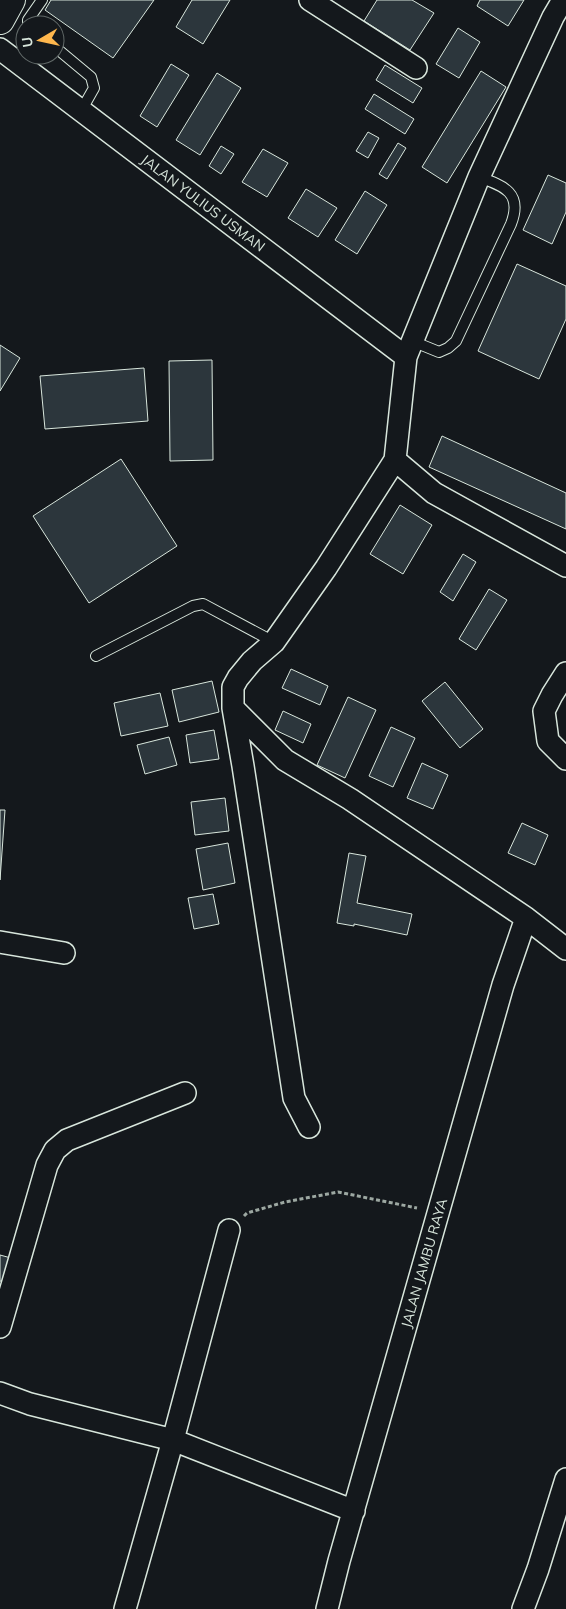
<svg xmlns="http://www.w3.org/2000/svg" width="566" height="1609" font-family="Mulish,sans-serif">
<rect width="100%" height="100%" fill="#14181c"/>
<path fill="#2c363c" stroke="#d8e6dc" d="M 51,0 L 154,0 L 113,58 L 45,10 Z
M 192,0 L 230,0 L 203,44 L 176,27 Z
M 377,0 L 412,0 L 434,13 L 410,50 L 364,21 Z
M 480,0 L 524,0 L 508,26 L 477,6 Z
M 458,28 L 480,42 L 459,78 L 436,64 Z
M 171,64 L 189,75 L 157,127 L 140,116 Z
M 385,65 L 422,88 L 413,103 L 376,80 Z
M 481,71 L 506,87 L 447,183 L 422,167 Z
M 217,73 L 241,88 L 200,155 L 176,140 Z
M 374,94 L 414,119 L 405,134 L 365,109 Z
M 368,132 L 379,138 L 368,158 L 356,151 Z
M 398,143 L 406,148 L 387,179 L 379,174 Z
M 221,146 L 234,154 L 221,174 L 209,166 Z
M 263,149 L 288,163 L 267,197 L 242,182 Z
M 548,175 L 566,183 L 566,212 L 552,244 L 523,230 Z
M 306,189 L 337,208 L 318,237 L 288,218 Z
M 365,191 L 387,205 L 357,254 L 335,240 Z
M 517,264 L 566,286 L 566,319 L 539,379 L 478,351 Z
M 0,345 L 20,358 L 0,391 Z
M 212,360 L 213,460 L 170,461 L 169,361 Z
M 144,368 L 148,421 L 45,429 L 40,376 Z
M 442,436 L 566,493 L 566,529 L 429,467 Z
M 121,459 L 177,546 L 89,603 L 33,516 Z
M 400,505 L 432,525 L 403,574 L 370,554 Z
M 463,554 L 476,562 L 453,601 L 440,592 Z
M 489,589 L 507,600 L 476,650 L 459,639 Z
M 291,669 L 328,686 L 320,705 L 282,688 Z
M 212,681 L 219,712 L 179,722 L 172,690 Z
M 445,682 L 483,729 L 460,748 L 422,701 Z
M 160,693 L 168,726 L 121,736 L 114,703 Z
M 348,697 L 376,710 L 345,778 L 317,765 Z
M 283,711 L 311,724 L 303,743 L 275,730 Z
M 391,727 L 415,738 L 393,787 L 369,776 Z
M 214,730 L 219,759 L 190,763 L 186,735 Z
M 169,737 L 177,765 L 145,774 L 137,745 Z
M 422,763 L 448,775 L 433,809 L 407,798 Z
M 225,798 L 229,831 L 195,835 L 191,802 Z
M 0,810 L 5,810 L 0,880 Z
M 522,823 L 548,835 L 535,865 L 508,853 Z
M 228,843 L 235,883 L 203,890 L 196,849 Z
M 349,853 L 366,856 L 357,903 L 412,914 L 407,935 L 354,924 L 354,926 L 337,923 Z
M 213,894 L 219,924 L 194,929 L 188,898 Z
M 0,1255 L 11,1258 L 4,1282 L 0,1281 Z"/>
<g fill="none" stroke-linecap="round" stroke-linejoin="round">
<defs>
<path id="lane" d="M 28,25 L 28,20 L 42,0
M 55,47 L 91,77 L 94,88 L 81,111
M 412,341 L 439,352 L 448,348 L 456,341 L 511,224 C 523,193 504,186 479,177
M 96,656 L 193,606 L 203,604 L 274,642"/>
<path id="street" d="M 310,0 L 416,68
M 563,0 L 553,17 L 479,177 L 406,357 L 395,460 L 326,568 L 274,642 L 252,661 L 238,678 L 233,687 L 233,708 L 285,760 L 350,799 L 526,918 L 566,949
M 0,49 L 406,357
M 395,460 L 434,493 L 566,566
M 566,673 L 552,695 L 544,711 L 548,741 L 566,759
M 233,708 L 243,766 L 294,1098 L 309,1127
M 0,942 L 64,953
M 0,1327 L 47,1165 L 55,1150 L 67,1140 L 185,1093
M 0,1393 L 30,1404 L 173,1440 L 354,1511
M 125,1609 L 173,1440 L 229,1230
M 327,1609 L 339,1561 L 503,985 L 526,918
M 523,1609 L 538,1569 L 566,1479"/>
<path id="highway" d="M 0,20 L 11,0"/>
</defs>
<use href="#lane" stroke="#d8e6dc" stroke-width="12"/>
<use href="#street" stroke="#d8e6dc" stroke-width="24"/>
<use href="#highway" stroke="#d8e6dc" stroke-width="30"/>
<path stroke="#9da8a2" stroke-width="3" stroke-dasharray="4 2.5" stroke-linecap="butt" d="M 244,1216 L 247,1213 L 285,1202 L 338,1192 L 417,1208"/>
<use href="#lane" stroke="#14181c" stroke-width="10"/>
<use href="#street" stroke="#14181c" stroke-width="21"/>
<use href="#highway" stroke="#14181c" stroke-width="28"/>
</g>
<g text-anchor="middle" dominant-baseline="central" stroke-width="4" stroke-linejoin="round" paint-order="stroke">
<g font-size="14" fill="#d8e6dc" stroke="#14181c">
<text transform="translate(203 203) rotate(37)">JALAN YULIUS USMAN</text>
<text transform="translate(424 1263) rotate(-74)">JALAN JAMBU RAYA</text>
</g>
</g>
<g transform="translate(40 40) rotate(261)"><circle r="24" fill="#14181c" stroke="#626a69"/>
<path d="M0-4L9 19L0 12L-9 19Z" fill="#ffb74d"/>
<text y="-8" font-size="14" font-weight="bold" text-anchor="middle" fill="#d8e6dc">U</text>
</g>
</svg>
